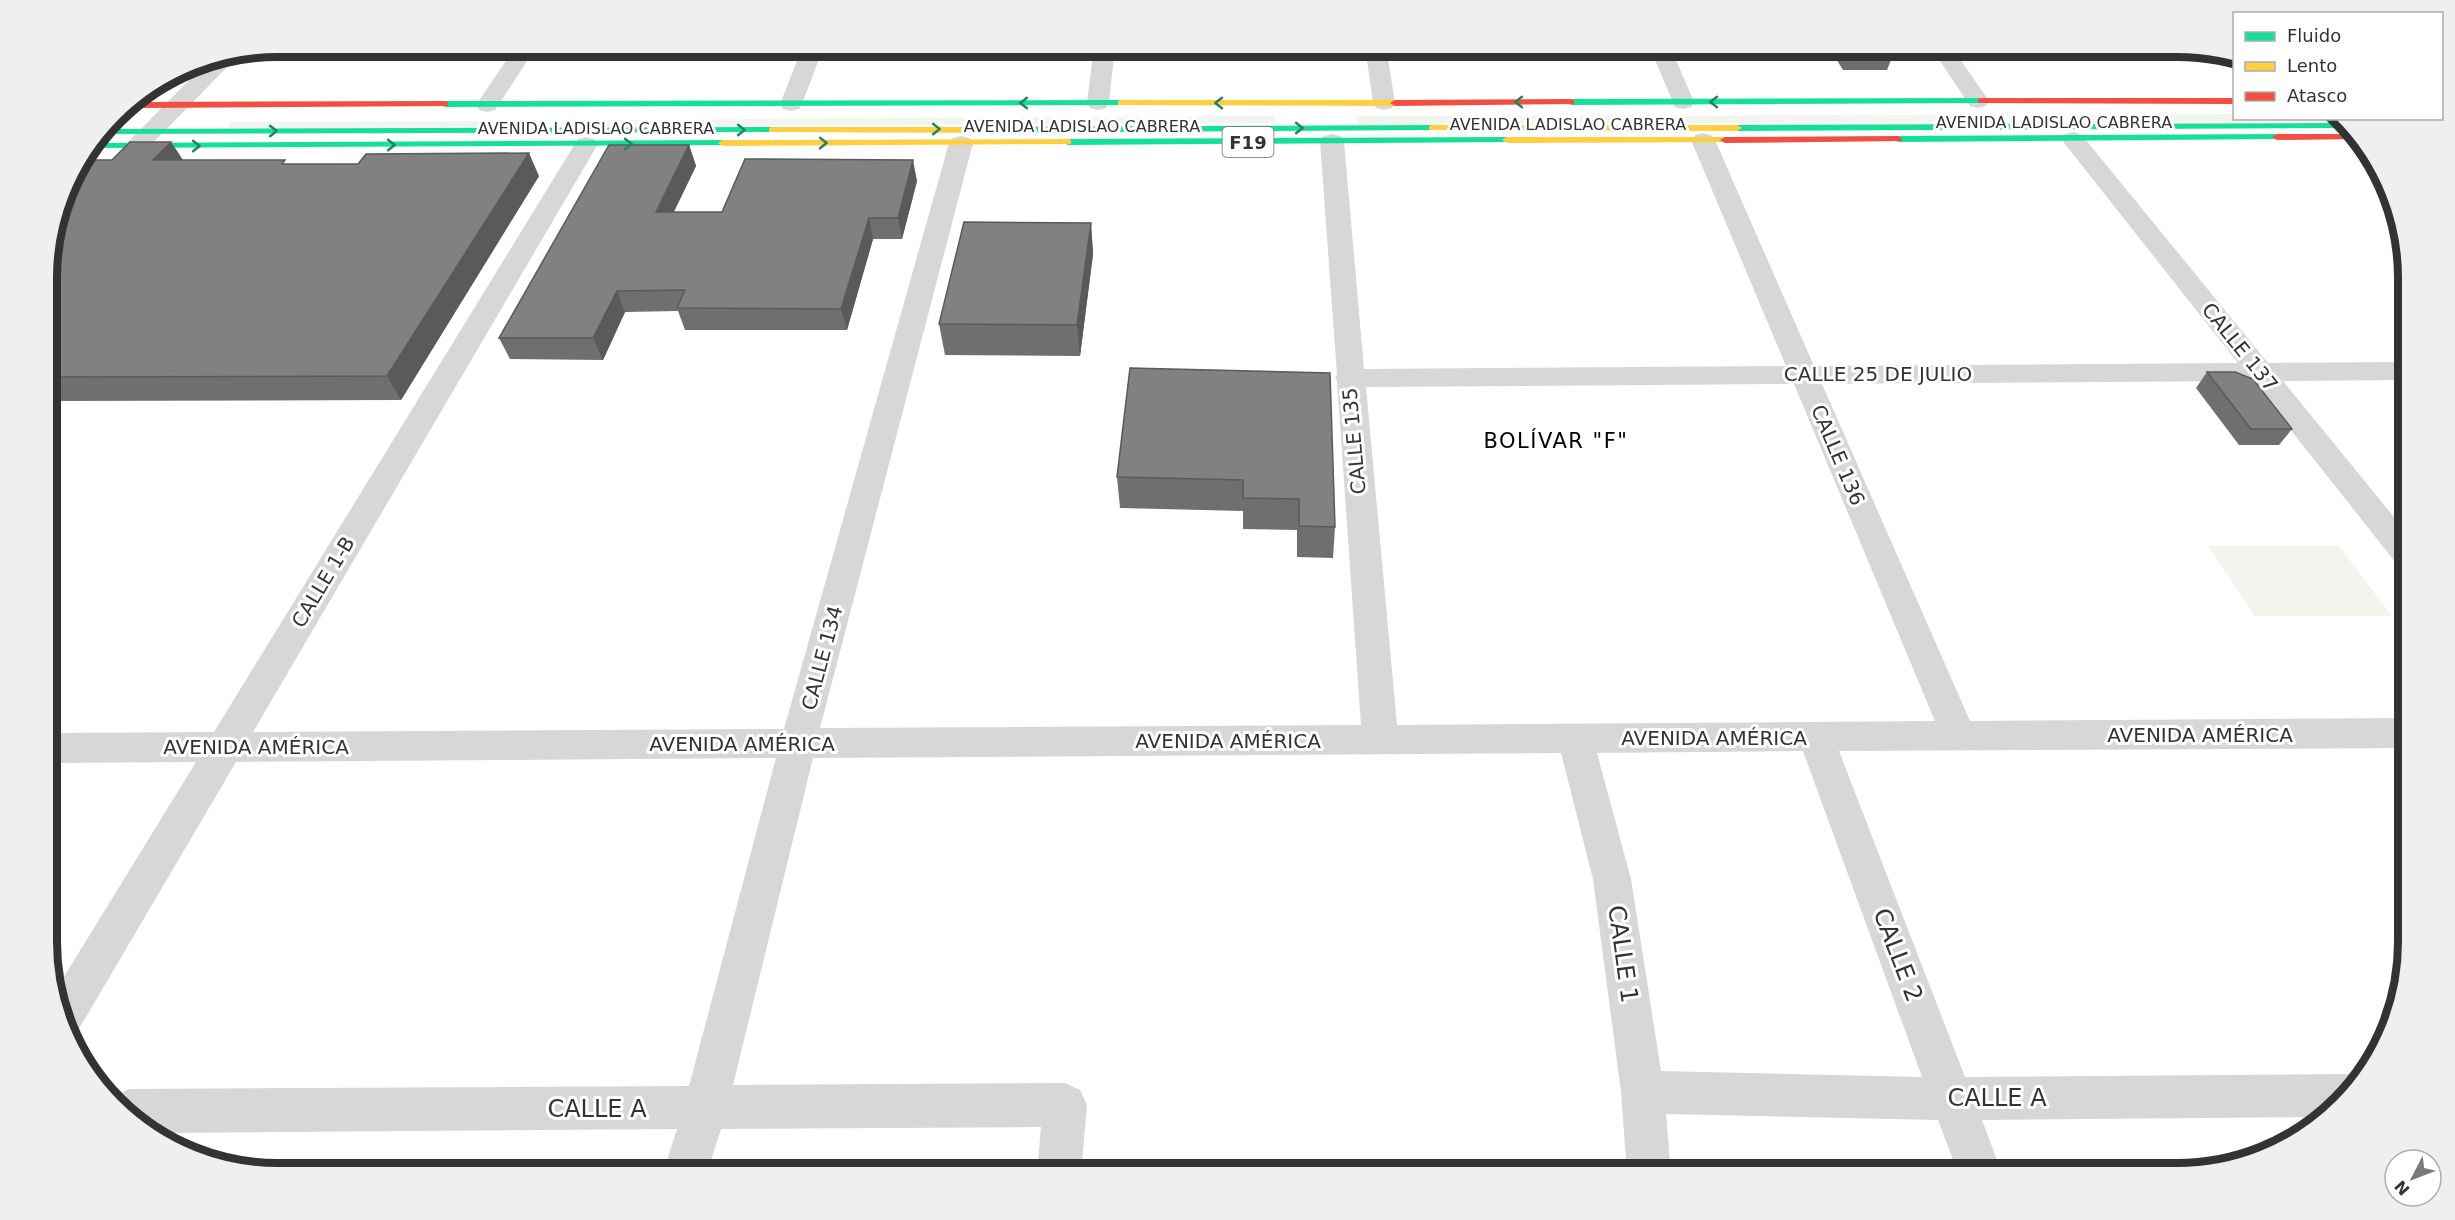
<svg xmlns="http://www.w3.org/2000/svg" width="2455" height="1220" font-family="'DejaVu Sans',sans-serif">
<rect width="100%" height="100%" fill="#fff"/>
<path fill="#f1f5ed" d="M 2234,114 L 2234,118 L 2342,118 L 2345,121 L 2088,122 L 2082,115 Z
M 2000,115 L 2005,121 L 1359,125 L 1356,116 Z
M 1275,116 L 1275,123 L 573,126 L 576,120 Z
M 500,121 L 497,127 L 227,128 L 231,122 Z
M 2208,546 L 2339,546 L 2392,616 L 2255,616 Z"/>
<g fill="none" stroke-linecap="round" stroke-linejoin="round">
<path fill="#d7d7d7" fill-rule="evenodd" d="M 516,46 L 537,46 L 495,110 L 487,112 L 479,110 L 476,105 Z
M 803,46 L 824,46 L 802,104 L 799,109 L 791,111 L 783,109 L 780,104 Z
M 1094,46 L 1115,46 L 1109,103 L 1106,108 L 1098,110 L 1090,108 L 1087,103 Z
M 1365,46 L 1386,46 L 1395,103 L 1392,108 L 1384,110 L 1376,108 L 1373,103 Z
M 1649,46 L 1670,46 L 1694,102 L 1691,107 L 1683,109 L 1675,107 Z
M 1930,46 L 1951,46 L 1989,101 L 1986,106 L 1978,108 L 1970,106 Z
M 233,55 L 232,62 L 145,151 L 137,153 L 129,151 L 125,146 L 129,141 L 209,60 Z
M 2073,132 L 2081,134 L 2268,363 L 2407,362 L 2407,380 L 2283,381 L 2407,533 L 2407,566 L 2396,563 L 2252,381 L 1822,384 L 1970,721 L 2408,718 L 2408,748 L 1839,751 L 1965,1077 L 2351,1074 L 2362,1078 L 2351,1094 L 2326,1117 L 1982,1120 L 2002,1173 L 1958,1173 L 1938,1120 L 1666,1114 L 1671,1173 L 1627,1173 L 1621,1092 L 1593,879 L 1561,753 L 813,758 L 733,1085 L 1065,1083 L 1080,1090 L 1087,1105 L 1081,1173 L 1037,1173 L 1041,1127 L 721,1129 L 707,1173 L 663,1173 L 677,1129 L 155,1133 L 113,1098 L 129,1089 L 689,1086 L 776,758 L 236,762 L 76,1034 L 68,1037 L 54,993 L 196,762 L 48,763 L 48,733 L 214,732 L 578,139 L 586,137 L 594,139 L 598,144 L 253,732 L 784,729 L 949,143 L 953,138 L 961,136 L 969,138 L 973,143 L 820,728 L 1361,725 L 1337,381 L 1335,378 L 1337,375 L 1320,141 L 1324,136 L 1332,134 L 1340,136 L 1344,141 L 1364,369 L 1786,366 L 1691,140 L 1695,135 L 1703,133 L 1711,135 L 1715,140 L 1814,366 L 2238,363 L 2065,144 L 2062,139 L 2065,134 ZM 1794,384 L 1935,721 L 1397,725 L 1366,387 ZM 1803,751 L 1922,1077 L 1661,1071 L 1631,879 L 1597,753 Z"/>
<path fill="#16e098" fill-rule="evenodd" d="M 1981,98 L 1984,99 L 1984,103 L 1571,105 L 1566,102 L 1571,99 Z
M 1121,100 L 1124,101 L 1124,105 L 445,107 L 440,104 L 445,101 Z
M 2346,123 L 2351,128 L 1737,131 L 1732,128 L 1737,125 Z
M 1432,125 L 1435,126 L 1435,130 L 977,133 L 972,130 L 977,127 Z
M 772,127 L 775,128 L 775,132 L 102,134 L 106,129 Z
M 2277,134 L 2282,137 L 2280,139 L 1898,142 L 1893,139 L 1898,136 Z
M 1507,137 L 1512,140 L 1510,142 L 1068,145 L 1063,142 L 1068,139 Z
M 723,140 L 728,143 L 726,145 L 91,148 L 95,143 Z"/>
<path fill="#ffcf43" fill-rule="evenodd" d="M 1121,100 L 1395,100 L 1400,103 L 1395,106 L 1118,105 L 1118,101 Z
M 1432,125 L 1737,125 L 1742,128 L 1737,131 L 1429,130 L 1429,126 Z
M 772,127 L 977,127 L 982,130 L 977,133 L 769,132 L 769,128 Z
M 1725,137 L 1728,138 L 1728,142 L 1507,143 L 1502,140 L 1507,137 Z
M 1068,139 L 1071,140 L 1071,144 L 723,146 L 718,143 L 723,140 Z"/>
<path fill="#f24e42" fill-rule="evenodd" d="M 1981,98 L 2234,98 L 2234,104 L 1978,103 L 1978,99 Z
M 1571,99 L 1574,100 L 1574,104 L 1395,106 L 1390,103 L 1395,100 Z
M 445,101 L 448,102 L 448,106 L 139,108 L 134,105 L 139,102 Z
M 2356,134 L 2361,139 L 2277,140 L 2272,137 L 2277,134 Z
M 1898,136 L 1903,139 L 1901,141 L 1725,143 L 1720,140 L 1725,137 Z"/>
</g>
<path fill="#6f6f6f" d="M 1828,46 L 1887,46 L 1893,55 L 1887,70 L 1843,70 Z
M 2070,46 L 2177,46 L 2208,54 L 2206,56 L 2078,55 Z
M 171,142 L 183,160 L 287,164 L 539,176 L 401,400 L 47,401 L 47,263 Z
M 689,145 L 696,166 L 674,212 L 722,212 L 917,181 L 902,239 L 873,239 L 847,330 L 685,330 L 678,311 L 625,312 L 603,360 L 510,359 L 499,338 Z
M 1091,223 L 1093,254 L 1080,356 L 945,355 L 939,324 Z
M 1130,368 L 1335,527 L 1333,558 L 1297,557 L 1297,530 L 1243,529 L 1243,511 L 1120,508 L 1117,477 Z
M 2207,372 L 2292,429 L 2279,445 L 2239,445 L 2196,388 Z"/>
<path fill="#5a5a5a" d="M 171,142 L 186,165 L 153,160 Z
M 689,145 L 696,166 L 663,233 L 656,212 Z
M 529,153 L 539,176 L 401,400 L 387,376 Z
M 913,160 L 917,181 L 902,239 L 898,218 Z
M 869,218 L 873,239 L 847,330 L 841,309 Z
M 1091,223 L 1093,254 L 1080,356 L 1077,325 Z
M 617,291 L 625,312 L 603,360 L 593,338 Z"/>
<path fill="#818181" stroke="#5a5a5a" stroke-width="1.5" d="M 1843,46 L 1887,46 L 1893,55 L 1848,55 Z
M 130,142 L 171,142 L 153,160 L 285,160 L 282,164 L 358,164 L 366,154 L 529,153 L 387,376 L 47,377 L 47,263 L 71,175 L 82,160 L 112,160 Z
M 609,145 L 689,145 L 656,212 L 722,212 L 745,159 L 913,160 L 898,218 L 869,218 L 841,309 L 677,308 L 685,290 L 617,291 L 593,338 L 499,338 Z
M 964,222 L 1091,223 L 1077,325 L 939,324 Z
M 1130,368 L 1330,373 L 1335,527 L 1299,526 L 1299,499 L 1243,498 L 1243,480 L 1117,477 Z
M 2207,372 L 2235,372 L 2253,379 L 2292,429 L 2251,429 Z"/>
<defs><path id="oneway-chevron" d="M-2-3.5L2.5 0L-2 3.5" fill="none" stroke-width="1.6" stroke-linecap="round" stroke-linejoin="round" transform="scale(1.5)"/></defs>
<g stroke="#268160">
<use href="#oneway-chevron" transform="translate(1519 102) rotate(180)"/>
<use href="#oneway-chevron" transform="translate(1714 102) rotate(180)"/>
<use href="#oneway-chevron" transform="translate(1024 103) rotate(180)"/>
<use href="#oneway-chevron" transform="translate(1219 103) rotate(180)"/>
<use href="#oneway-chevron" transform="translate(1299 128)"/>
<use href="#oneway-chevron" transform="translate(936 129)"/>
<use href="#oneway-chevron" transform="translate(741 130)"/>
<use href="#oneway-chevron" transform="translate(273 131)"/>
<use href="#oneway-chevron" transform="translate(823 143)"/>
<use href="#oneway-chevron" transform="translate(628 144)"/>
<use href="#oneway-chevron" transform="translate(391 145)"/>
<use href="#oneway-chevron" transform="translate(196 146)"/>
</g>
<g text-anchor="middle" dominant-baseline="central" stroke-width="6" stroke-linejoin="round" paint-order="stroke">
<g font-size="16" fill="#333" stroke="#fff">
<text x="2054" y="122">AVENIDA LADISLAO CABRERA</text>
<text x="1568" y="124">AVENIDA LADISLAO CABRERA</text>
<text x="1082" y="126">AVENIDA LADISLAO CABRERA</text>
<text x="596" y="128">AVENIDA LADISLAO CABRERA</text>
</g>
<rect fill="#fff" stroke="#707070" stroke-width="1.5" x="1222.5" y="127" width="51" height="30" rx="4.5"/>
<g font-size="18" font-weight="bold" fill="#333">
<text x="1248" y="142">F19</text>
</g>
<g font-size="20" fill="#333" stroke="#fff">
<text transform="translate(2240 347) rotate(51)">CALLE 137</text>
<text x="1878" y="374">CALLE 25 DE JULIO</text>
<text transform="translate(1354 441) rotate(-95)">CALLE 135</text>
<text transform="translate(1838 455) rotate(67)">CALLE 136</text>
<text transform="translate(323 582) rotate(-59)">CALLE 1-B</text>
<text transform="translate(822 658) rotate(-75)">CALLE 134</text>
<text x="2200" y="735">AVENIDA AMÉRICA</text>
<text x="1714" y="738">AVENIDA AMÉRICA</text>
<text x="1228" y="741">AVENIDA AMÉRICA</text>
<text x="742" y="744">AVENIDA AMÉRICA</text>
<text x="256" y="747">AVENIDA AMÉRICA</text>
</g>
<g font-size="21" letter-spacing="1.5" fill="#000" stroke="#fff">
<text x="1556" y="441">BOLÍVAR "F"</text>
</g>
<g font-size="24" fill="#333" stroke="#fff">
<text transform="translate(1623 954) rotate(82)">CALLE 1</text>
<text transform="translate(1898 955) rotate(69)">CALLE 2</text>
<text x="1997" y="1098">CALLE A</text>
<text x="597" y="1109">CALLE A</text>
</g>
</g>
<path d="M0 0H2455V1220H0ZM278 57H2177A221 221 0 0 1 2398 278V942A221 221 0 0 1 2177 1163H278A221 221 0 0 1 57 942V278A221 221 0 0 1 278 57Z" fill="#efefef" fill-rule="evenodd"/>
<path fill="none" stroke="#333" stroke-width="8" d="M278 57H2177A221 221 0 0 1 2398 278V942A221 221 0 0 1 2177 1163H278A221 221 0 0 1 57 942V278A221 221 0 0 1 278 57Z"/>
<rect x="2233" y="12" width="210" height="108" fill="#ffffff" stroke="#adadad" stroke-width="1.5"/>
<rect x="2245" y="32" width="30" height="9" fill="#16e098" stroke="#adadad" stroke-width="1.5"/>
<text x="2287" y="42" font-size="18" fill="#333333">Fluido</text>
<rect x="2245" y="62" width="30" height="9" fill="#ffcf43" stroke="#adadad" stroke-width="1.5"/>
<text x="2287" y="72" font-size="18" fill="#333333">Lento</text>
<rect x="2245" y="92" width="30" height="9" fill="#f24e42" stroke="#adadad" stroke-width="1.5"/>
<text x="2287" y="102" font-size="18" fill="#333333">Atasco</text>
<g transform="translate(2413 1178) rotate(228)"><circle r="28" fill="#ffffff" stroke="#adadad" stroke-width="1.5"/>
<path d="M0-4.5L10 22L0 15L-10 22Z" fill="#7a7a7a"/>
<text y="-9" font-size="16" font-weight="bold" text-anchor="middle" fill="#333333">N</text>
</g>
</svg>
